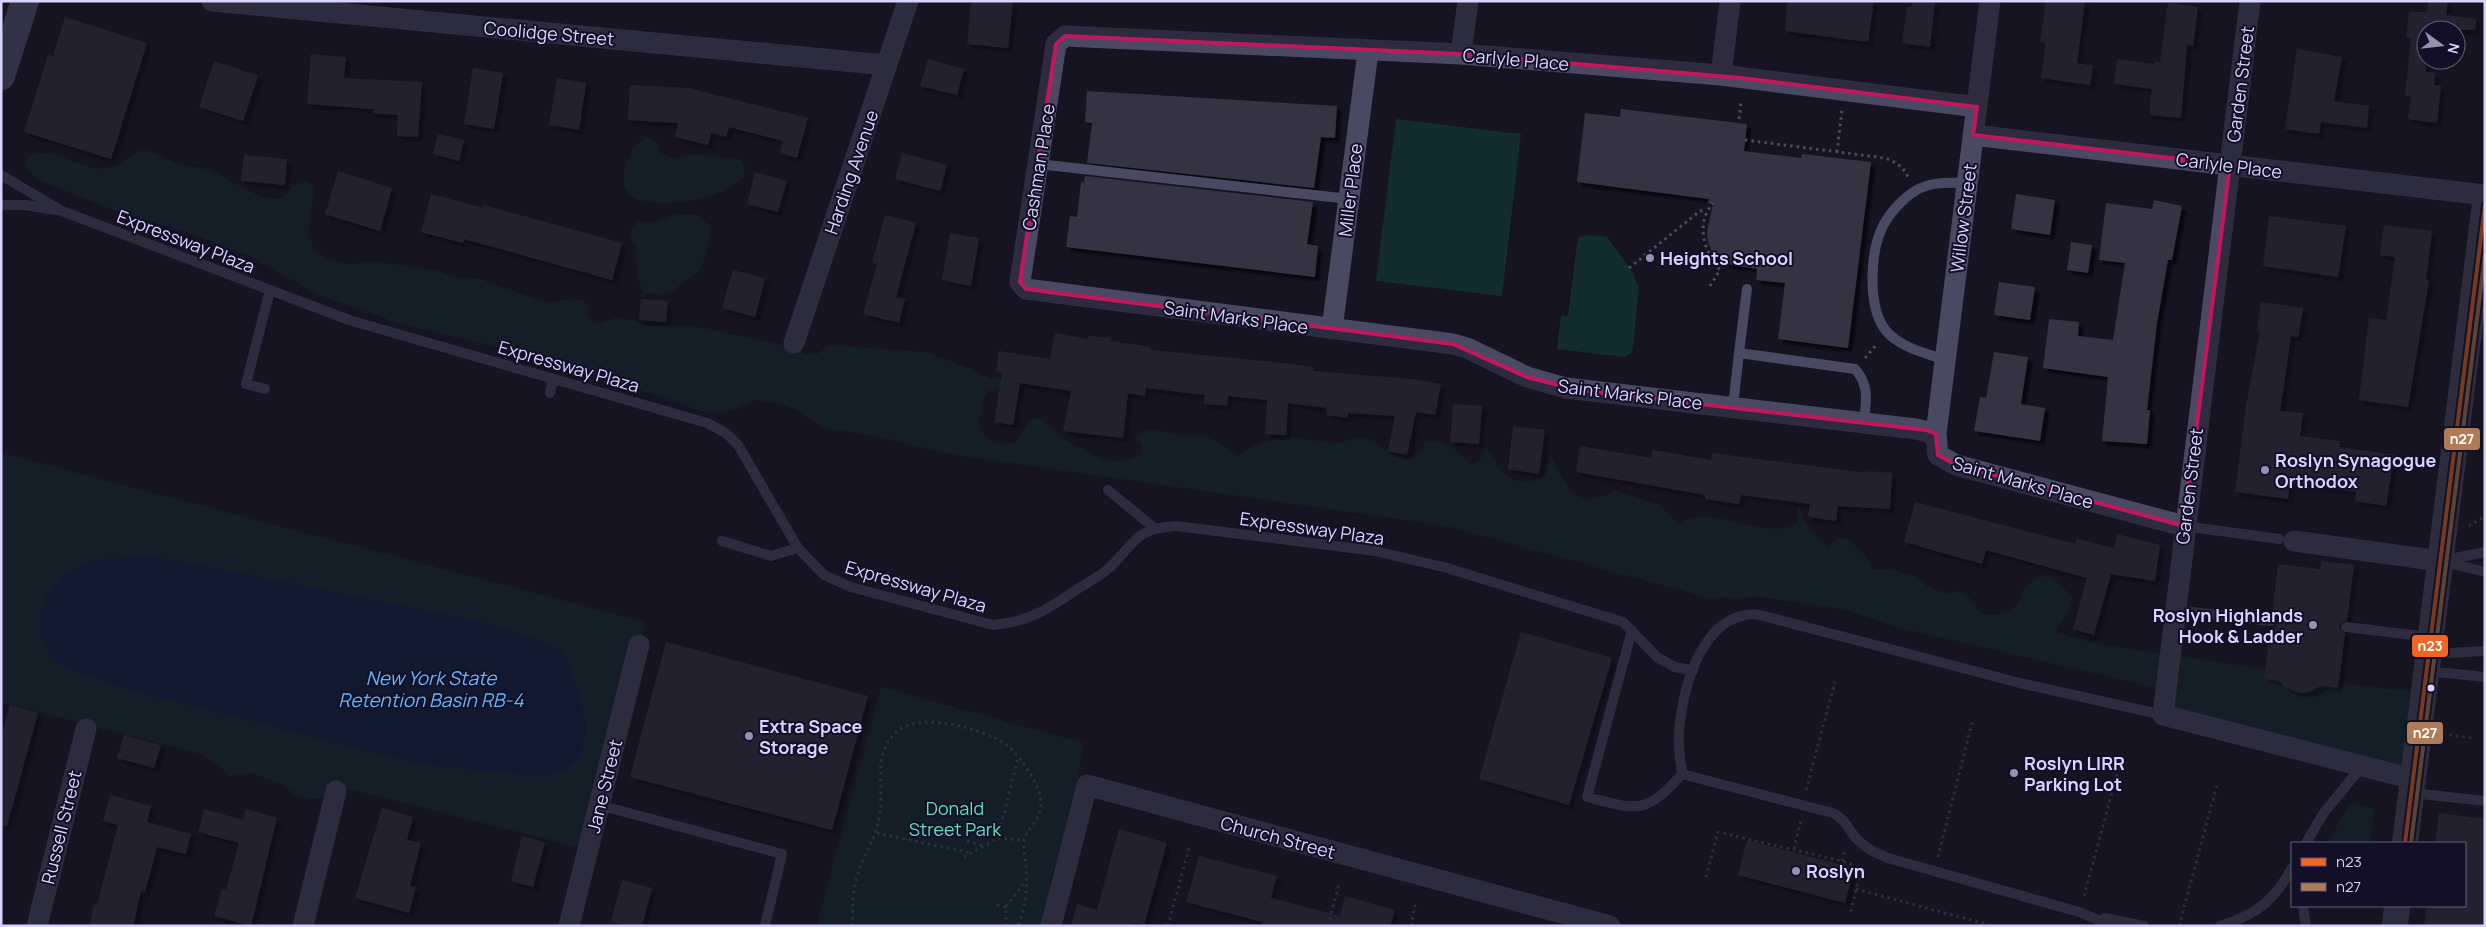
<svg xmlns="http://www.w3.org/2000/svg" width="2486" height="927" font-family="Manrope,sans-serif">
<defs>
<filter id="shadow"><feDropShadow dx="4.5" dy="4.5" stdDeviation="1" flood-color="#0009"/></filter>
</defs>
<rect width="100%" height="100%" fill="#161421"/>
<path fill="#132c2d" d="M 1396,119 L 1521,134 L 1502,296 L 1376,281 Z
M 645,137 L 657,142 L 660,153 L 677,158 L 696,154 L 741,160 L 745,168 L 742,179 C 731,185 719,194 707,197 C 686,202 625,213 624,180 C 623,161 633,148 645,137 Z
M 144,150 C 156,152 164,159 175,163 C 189,168 204,166 217,173 C 240,185 256,201 284,198 L 294,185 L 308,181 L 314,189 L 308,235 L 316,252 L 330,260 L 351,265 L 373,261 L 438,271 L 459,278 L 479,279 L 549,303 L 568,299 L 584,300 L 588,307 L 588,316 L 593,322 L 600,324 L 615,318 L 631,320 L 646,326 L 695,326 L 777,344 L 810,355 L 820,353 L 828,345 L 925,352 L 969,368 L 990,379 L 996,378 L 1011,385 L 1010,391 L 999,388 L 990,390 C 984,397 984,399 983,407 C 983,411 980,414 979,418 C 976,432 990,442 1002,445 L 1016,442 L 1031,419 C 1049,416 1050,431 1062,439 C 1069,443 1077,445 1083,449 C 1103,460 1122,468 1142,453 L 1142,444 L 1136,437 L 1144,430 L 1156,430 L 1182,437 L 1201,436 L 1215,440 L 1238,455 L 1262,442 L 1294,437 L 1335,444 L 1360,437 L 1371,439 L 1391,455 L 1411,460 L 1416,456 L 1426,442 C 1447,439 1458,451 1472,465 L 1480,460 L 1486,447 C 1499,472 1513,492 1545,476 L 1551,456 C 1567,486 1576,515 1614,490 L 1659,505 L 1678,525 C 1714,500 1760,544 1798,523 L 1798,502 L 1806,525 L 1829,548 L 1837,539 L 1847,538 L 1866,557 L 1872,569 L 1898,571 L 1917,577 L 1926,586 L 1948,594 L 1958,591 L 1967,595 L 1981,614 C 1993,616 2009,615 2017,604 C 2021,599 2022,592 2026,587 C 2045,565 2060,581 2072,599 L 2068,612 L 2056,632 L 2096,644 L 2265,669 L 2264,679 L 2280,681 L 2285,687 L 2299,693 L 2310,692 L 2321,686 L 2338,688 L 2339,683 L 2424,693 L 2412,778 L 2163,715 L 2166,690 L 1900,628 L 1843,609 L 1761,597 L 1709,598 L 1447,526 L 949,454 L 881,437 L 825,428 L 797,410 L 776,403 L 756,400 L 734,410 L 719,413 L 702,411 L 548,359 L 398,323 L 319,295 L 248,255 L 183,231 L 121,213 L 36,179 L 26,168 L 26,158 C 49,143 71,165 95,168 C 121,172 124,156 144,150 Z
M 673,215 L 697,215 L 711,227 L 706,255 L 699,271 L 670,293 L 644,294 L 637,276 L 636,245 L 628,235 L 638,221 L 654,223 Z
M 1588,235 L 1607,237 L 1631,270 L 1639,288 L 1633,347 L 1632,352 L 1624,357 L 1557,349 L 1561,315 L 1568,316 L 1577,244 L 1579,237 Z
M 1,453 L 645,622 L 586,849 L 357,791 L 342,790 L 320,799 L 310,799 L 294,794 L 281,783 L 251,773 L 228,776 L 219,765 L 201,754 L 1,702 Z
M 881,687 L 1084,743 L 1074,795 L 1050,884 L 1046,926 L 825,926 L 817,924 Z
M 2351,803 L 2374,809 L 2370,843 L 2327,843 Z"/>
<path fill="#0d2144" d="M 145,556 C 227,569 308,586 389,603 C 448,615 510,624 564,652 L 580,693 L 586,725 L 585,739 L 580,758 L 568,770 L 545,777 L 417,764 L 117,687 L 66,668 L 49,654 L 39,632 L 40,613 L 49,590 L 66,572 L 95,560 Z"/>
<path fill="#343243" filter="url(#shadow)" d="M 971,1 L 1013,1 L 1008,48 L 967,44 Z
M 1787,1 L 1874,1 L 1868,42 L 1785,31 Z
M 1912,1 L 1935,1 L 1930,47 L 1902,43 L 1907,7 L 1912,7 Z
M 2046,1 L 2085,1 L 2077,63 L 2093,66 L 2090,85 L 2041,78 L 2046,43 L 2040,42 Z
M 2428,1 L 2448,1 L 2446,15 L 2476,19 L 2475,30 L 2426,30 L 2426,72 L 2435,73 L 2434,85 L 2441,86 L 2437,123 L 2408,119 L 2411,96 L 2405,96 L 2411,38 L 2406,37 L 2409,12 L 2427,12 Z
M 2168,3 L 2198,7 L 2193,46 L 2187,45 L 2181,118 L 2149,115 L 2152,89 L 2114,84 L 2117,59 L 2154,64 L 2154,62 L 2160,62 Z
M 65,17 L 147,43 L 111,159 L 24,132 L 48,55 L 53,56 Z
M 2297,49 L 2342,57 L 2334,101 L 2369,106 L 2367,128 L 2321,122 L 2319,134 L 2285,129 Z
M 311,54 L 346,57 L 344,78 L 422,82 L 418,137 L 397,136 L 398,115 L 373,113 L 373,109 L 307,104 Z
M 928,59 L 964,69 L 957,95 L 920,86 Z
M 214,61 L 258,76 L 243,121 L 199,107 Z
M 473,68 L 503,73 L 494,129 L 464,124 Z
M 557,78 L 586,83 L 579,130 L 549,125 Z
M 630,85 L 688,88 L 808,118 L 797,158 L 780,153 L 783,141 L 729,127 L 726,137 L 711,133 L 708,145 L 675,137 L 678,123 L 628,120 Z
M 1087,91 L 1337,106 L 1335,138 L 1321,137 L 1314,188 L 1087,163 L 1092,123 L 1085,122 Z
M 1621,109 L 1747,124 L 1744,151 L 1801,158 L 1802,154 L 1871,162 L 1848,348 L 1778,339 L 1785,283 L 1756,280 L 1757,269 L 1728,264 L 1712,252 L 1708,242 L 1707,232 L 1713,204 L 1708,203 L 1709,199 L 1577,182 L 1585,113 L 1620,117 Z
M 438,134 L 464,140 L 459,161 L 433,154 Z
M 902,153 L 947,165 L 940,191 L 895,179 Z
M 244,155 L 287,159 L 285,185 L 241,181 Z
M 338,171 L 392,188 L 380,231 L 325,214 Z
M 755,172 L 787,181 L 778,212 L 747,204 Z
M 1085,176 L 1313,202 L 1307,244 L 1318,246 L 1315,277 L 1066,247 L 1070,216 L 1077,217 L 1081,182 L 1084,183 Z
M 431,194 L 483,208 L 483,205 L 622,243 L 612,280 L 464,239 L 463,243 L 421,232 Z
M 2016,194 L 2055,200 L 2050,235 L 2011,229 Z
M 2154,200 L 2182,206 L 2172,260 L 2168,260 L 2157,323 L 2147,410 L 2150,410 L 2147,444 L 2102,441 L 2108,377 L 2043,368 L 2049,319 L 2079,322 L 2078,336 L 2113,340 L 2125,263 L 2099,260 L 2106,203 L 2152,209 Z
M 885,215 L 916,223 L 896,297 L 905,299 L 899,323 L 863,314 L 877,264 L 872,263 Z
M 2269,216 L 2346,226 L 2338,277 L 2263,266 Z
M 2384,225 L 2432,231 L 2426,280 L 2429,280 L 2408,407 L 2359,400 L 2369,318 L 2386,320 L 2395,257 L 2380,255 Z
M 950,233 L 979,238 L 971,286 L 942,280 Z
M 2071,242 L 2092,245 L 2088,273 L 2067,270 Z
M 733,270 L 765,278 L 755,317 L 722,308 Z
M 1999,282 L 2035,287 L 2030,320 L 1994,315 Z
M 641,299 L 668,301 L 666,322 L 639,320 Z
M 2261,302 L 2303,308 L 2298,337 L 2291,336 L 2280,411 L 2303,413 L 2300,436 L 2340,441 L 2339,447 L 2394,455 L 2386,506 L 2355,501 L 2356,492 L 2290,483 L 2288,499 L 2235,492 L 2246,406 L 2260,331 L 2257,331 Z
M 1055,333 L 1088,339 L 1088,336 L 1111,338 L 1111,341 L 1151,347 L 1151,350 L 1274,362 L 1313,367 L 1313,371 L 1412,379 L 1441,384 L 1435,415 L 1416,412 L 1407,455 L 1388,451 L 1395,416 L 1348,413 L 1347,418 L 1326,415 L 1327,408 L 1288,403 L 1286,435 L 1265,434 L 1267,400 L 1228,396 L 1227,406 L 1204,404 L 1205,395 L 1146,388 L 1145,396 L 1128,393 L 1123,438 L 1063,431 L 1071,391 L 1020,383 L 1013,425 L 994,422 L 1002,373 L 996,372 L 999,351 L 1050,359 Z
M 1994,352 L 2028,357 L 2021,404 L 2045,408 L 2040,441 L 1974,431 L 1980,397 L 1986,398 Z
M 1453,404 L 1482,406 L 1479,444 L 1450,442 Z
M 1513,426 L 1545,430 L 1539,474 L 1508,469 Z
M 1580,446 L 1651,458 L 1653,450 L 1711,460 L 1712,453 L 1868,473 L 1868,471 L 1892,473 L 1890,509 L 1838,506 L 1836,521 L 1808,517 L 1810,504 L 1741,495 L 1739,504 L 1705,499 L 1705,495 L 1576,472 Z
M 1915,502 L 2075,544 L 2077,539 L 2114,548 L 2117,534 L 2160,545 L 2155,581 L 2111,574 L 2094,635 L 2073,629 L 2087,578 L 1986,550 L 1982,564 L 1904,542 Z
M 2321,561 L 2354,565 L 2347,620 L 2341,623 L 2339,627 L 2345,634 L 2338,688 L 2321,686 L 2310,692 L 2299,693 L 2285,687 L 2280,681 L 2264,679 L 2270,628 L 2274,627 L 2278,622 L 2277,618 L 2272,614 L 2278,564 L 2320,569 Z
M 1521,632 L 1612,658 L 1569,805 L 1479,779 Z
M 666,642 L 868,696 L 832,830 L 630,777 Z
M 10,705 L 38,713 L 7,826 L 1,826 L 1,736 Z
M 124,735 L 161,745 L 154,768 L 117,758 Z
M 110,795 L 151,806 L 147,822 L 191,834 L 186,854 L 157,847 L 145,892 L 141,891 L 133,926 L 89,926 L 94,904 L 97,905 L 118,825 L 103,821 Z
M 382,808 L 413,817 L 407,840 L 421,843 L 410,886 L 416,887 L 409,913 L 355,898 Z
M 204,809 L 243,820 L 246,809 L 277,818 L 251,926 L 214,916 L 222,889 L 226,890 L 239,843 L 198,832 Z
M 2439,813 L 2485,819 L 2485,926 L 2424,926 L 2427,906 L 2465,906 L 2465,843 L 2435,843 Z
M 1119,829 L 1167,843 L 1144,925 L 1134,923 L 1134,926 L 1071,926 L 1077,904 L 1097,910 Z
M 522,836 L 545,843 L 533,887 L 511,881 Z
M 1747,840 L 1854,868 L 1845,903 L 1738,875 Z
M 1199,856 L 1277,876 L 1271,898 L 1340,916 L 1345,896 L 1395,910 L 1390,926 L 1261,926 L 1262,922 L 1186,902 Z
M 622,880 L 652,888 L 642,926 L 625,926 L 611,922 Z"/>
<g fill="none" stroke-linecap="round" stroke-linejoin="round">
<path stroke="#44505f" stroke-width="3" stroke-dasharray="2.5 4" stroke-linecap="butt" d="M 1739,119 L 1741,103
M 1745,140 L 1885,158 C 1895,162 1903,166 1908,177
M 1837,152 L 1842,110
M 1629,268 L 1700,211 L 1706,211
M 1710,286 L 1720,270 C 1704,251 1695,224 1713,203
M 1865,358 L 1877,344
M 2469,526 L 2485,516
M 2443,734 L 2472,738
M 1806,790 L 1835,682
M 877,833 L 971,853
M 998,838 L 1018,758
M 967,841 L 985,846
M 1794,849 L 1801,821
M 964,857 L 998,838 L 1024,840
M 1938,857 L 1973,719
M 1842,861 L 1845,850
M 1706,877 L 1718,832 L 1842,861 L 1855,865 L 1860,874 L 1850,914
M 1856,889 L 1993,926
M 2084,896 L 2121,759
M 997,905 L 1006,907
M 852,926 C 853,909 852,893 857,877 C 865,849 880,835 881,802 C 882,778 875,755 894,734 C 916,710 981,728 1004,743 C 1018,752 1036,780 1040,795 C 1045,818 1028,826 1024,840 C 1023,847 1025,856 1026,863 C 1027,886 1027,904 1018,926
M 1006,926 L 1006,907 L 1027,878
M 1168,926 L 1190,844
M 1328,926 L 1339,884
M 1411,926 L 1415,905
M 2179,926 L 2217,785"/>
<path stroke="#4a4962" stroke-width="10" d="M 1038,164 L 1349,199
M 1,175 L 62,211 L 349,320 L 707,423 L 726,433 L 738,445 L 798,548 L 824,575 L 851,587 L 993,625 C 1029,622 1050,608 1079,588 C 1089,582 1100,576 1108,569 C 1136,543 1133,529 1176,526 L 1375,551 L 1447,568 L 1623,622 L 1658,658 L 1675,667 L 1693,671
M 1,205 L 25,205 L 56,210
M 1739,353 L 1747,289
M 1946,360 C 1925,353 1902,348 1887,332 C 1867,309 1870,254 1882,228 C 1888,215 1902,199 1915,191 C 1931,181 1949,183 1967,183
M 265,389 L 246,384 L 270,290
M 550,393 L 553,379
M 1733,406 L 1739,353 L 1855,369 C 1870,386 1866,401 1864,422
M 1108,490 L 1154,528
M 2184,526 L 2279,539
M 722,541 L 771,556 L 798,548
M 2441,561 L 2485,572
M 2441,561 L 2485,552
M 2175,610 L 2271,621
M 2346,627 L 2429,637
M 1632,630 L 1587,797 C 1637,810 1646,815 1682,774 C 1680,760 1678,746 1679,731 C 1683,688 1701,614 1756,614 L 2020,683 L 2163,715
M 2430,654 L 2485,651
M 2427,671 L 2485,677
M 1682,774 L 1833,813 C 1844,818 1849,830 1857,839 C 1866,849 1876,853 1888,858 L 2079,912 L 2113,926
M 2412,793 L 2485,801
M 599,805 L 782,854 L 765,926
M 2306,843 L 2323,814 L 2362,766
M 2303,906 L 2306,926
M 2105,918 L 2144,926
M 2220,926 C 2256,915 2274,901 2292,868"/>
<path stroke="#4a4962" stroke-width="21" d="M 212,1 L 887,65
M 1990,1 L 1936,434 L 1938,455 L 1956,465 L 2184,526
M 2250,1 L 2163,715 L 2413,779
M 1461,54 L 1468,1
M 1721,75 L 1730,1
M 1973,135 L 2485,195
M 1332,329 L 1368,52
M 794,343 L 908,1
M 1936,434 L 1916,429 L 1566,388 L 1527,377 L 1467,348 L 1453,344 L 1026,289 L 1020,282 L 1056,44 L 1065,36 L 1461,54 L 1721,75 L 1977,107
M 2294,541 L 2440,561
M 37,926 L 86,729
M 303,926 L 336,791
M 569,926 L 639,645
M 1051,926 L 1087,785 L 1610,926"/>
<path stroke="#4a4962" stroke-width="26" d="M 2405,843 L 2485,203
M 2395,926 L 2397,906"/>
<path stroke="#575674" stroke-width="28" d="M 1,76 L 25,1"/>
<defs>
<path id="bus-1" d="M 2405,843 L 2485,205"/>
<path id="bus-2" d="M 2411,843 L 2485,255"/>
</defs>
<use href="#bus-1" stroke="#130f26" stroke-width="8"/>
<use href="#bus-2" stroke="#130f26" stroke-width="8"/>
<use href="#bus-1" stroke="#f26522" stroke-width="4"/>
<use href="#bus-2" stroke="#b07c57" stroke-width="4"/>
</g>
<path d="M0 0H2486V927H0ZM 1065,36 L 1461,54 L 1741,78 L 1977,107 L 1973,135 L 2230,165 L 2184,526 L 1956,465 L 1938,455 L 1936,434 L 1926,430 L 1578,390 L 1527,377 L 1453,344 L 1026,289 L 1020,282 L 1056,44 Z" fill="#161421" fill-opacity=".55" fill-rule="evenodd"/>
<path fill="none" stroke="#c2185b" stroke-width="4" stroke-linejoin="round" d="M 1065,36 L 1461,54 L 1741,78 L 1977,107 L 1973,135 L 2230,165 L 2184,526 L 1956,465 L 1938,455 L 1936,434 L 1926,430 L 1578,390 L 1527,377 L 1453,344 L 1026,289 L 1020,282 L 1056,44 Z"/>
<g fill="#9591b1" stroke="#130f26" stroke-width="2">
<circle cx="1650" cy="258" r="5"/>
<circle cx="2265" cy="470" r="5"/>
<circle cx="2313" cy="625" r="5"/>
<circle cx="749" cy="736" r="5"/>
<circle cx="2014" cy="773" r="5"/>
<circle cx="1796" cy="871" r="5"/>
</g>
<circle fill="#d9d4ff" stroke="#130f26" stroke-width="2" cx="2431" cy="688" r="4.5"/>
<g text-anchor="middle" dominant-baseline="central" stroke-width="4" stroke-linejoin="round" paint-order="stroke">
<g font-size="18" fill="#d9d4ff" stroke="#130f26">
<text transform="translate(549 33) rotate(5)">Coolidge Street</text>
<text transform="translate(1516 59) rotate(5)">Carlyle Place</text>
<text transform="translate(2240 84) rotate(-83)">Garden Street</text>
<text transform="translate(2229 165) rotate(7)">Carlyle Place</text>
<text transform="translate(1038 167) rotate(-81)">Cashman Place</text>
<text transform="translate(851 172) rotate(-71)">Harding Avenue</text>
<text transform="translate(1350 190) rotate(-83)">Miller Place</text>
<text transform="translate(1963 218) rotate(-83)">Willow Street</text>
<text transform="translate(186 241) rotate(21)">Expressway Plaza</text>
<text transform="translate(1236 317) rotate(8)">Saint Marks Place</text>
<text transform="translate(569 366) rotate(16)">Expressway Plaza</text>
<text transform="translate(1630 394) rotate(7)">Saint Marks Place</text>
<text transform="translate(2023 482) rotate(16)">Saint Marks Place</text>
<text transform="translate(2189 486) rotate(-83)">Garden Street</text>
<text transform="translate(1312 528) rotate(8)">Expressway Plaza</text>
<text transform="translate(916 586) rotate(16)">Expressway Plaza</text>
<text transform="translate(604 786) rotate(-76)">Jane Street</text>
<text transform="translate(61 827) rotate(-76)">Russell Street</text>
<text transform="translate(1278 837) rotate(15)">Church Street</text>
</g>
<g font-size="18" font-weight="bold" fill="#d9d4ff" stroke="#130f26" text-anchor="start">
<text x="1660" y="258">Heights School</text>
<text x="2275" y="460">Roslyn Synagogue<tspan x="2275" dy="21">Orthodox</tspan></text>
<text x="2303" y="615" text-anchor="end">Roslyn Highlands<tspan x="2303" dy="21">Hook &amp; Ladder</tspan></text>
<text x="759" y="726">Extra Space<tspan x="759" dy="21">Storage</tspan></text>
<text x="2024" y="763">Roslyn LIRR<tspan x="2024" dy="21">Parking Lot</tspan></text>
<text x="1806" y="871">Roslyn</text>
</g>
<g font-size="18" fill="#5fe0c0" stroke="#130f26">
<text x="955" y="808">Donald<tspan x="955" dy="21">Street Park</tspan></text>
</g>
<g font-size="19" font-style="italic" fill="#62b6ff" stroke="#130f26">
<text x="431" y="678">New York State<tspan x="431" dy="22">Retention Basin RB-4</tspan></text>
</g>
</g>
<g stroke="#130f26" stroke-width="2">
<rect x="2443" y="427" width="38" height="24" rx="5" fill="#b07c57"/>
<rect x="2411" y="634" width="38" height="24" rx="5" fill="#f26522"/>
<rect x="2406" y="721" width="38" height="24" rx="5" fill="#b07c57"/>
</g>
<g font-size="14" text-anchor="middle" font-weight="bold" fill="#fff">
<text x="2462" y="444">n27</text>
<text x="2430" y="651">n23</text>
<text x="2425" y="738">n27</text>
</g>
<rect width="2486" height="927" fill="none" stroke="#d9d4ff" stroke-width="5"/>
<rect x="2291" y="842" width="175" height="65" fill="#130f26" stroke="#625e7d"/>
<rect x="2301" y="858" width="25" height="8" fill="#f26522" stroke="#625e7d"/>
<text x="2336" y="867" font-size="15" fill="#d9d4ff">n23</text>
<rect x="2301" y="883" width="25" height="8" fill="#b07c57" stroke="#625e7d"/>
<text x="2336" y="892" font-size="15" fill="#d9d4ff">n27</text>
<g transform="translate(2441 45) rotate(105)"><circle r="24" fill="#130f26" stroke="#625e7d"/>
<path d="M0-4L9 19L0 12L-9 19Z" fill="#9591b1"/>
<text y="-8" font-size="14" font-weight="bold" text-anchor="middle" fill="#d9d4ff">N</text>
</g>
</svg>
